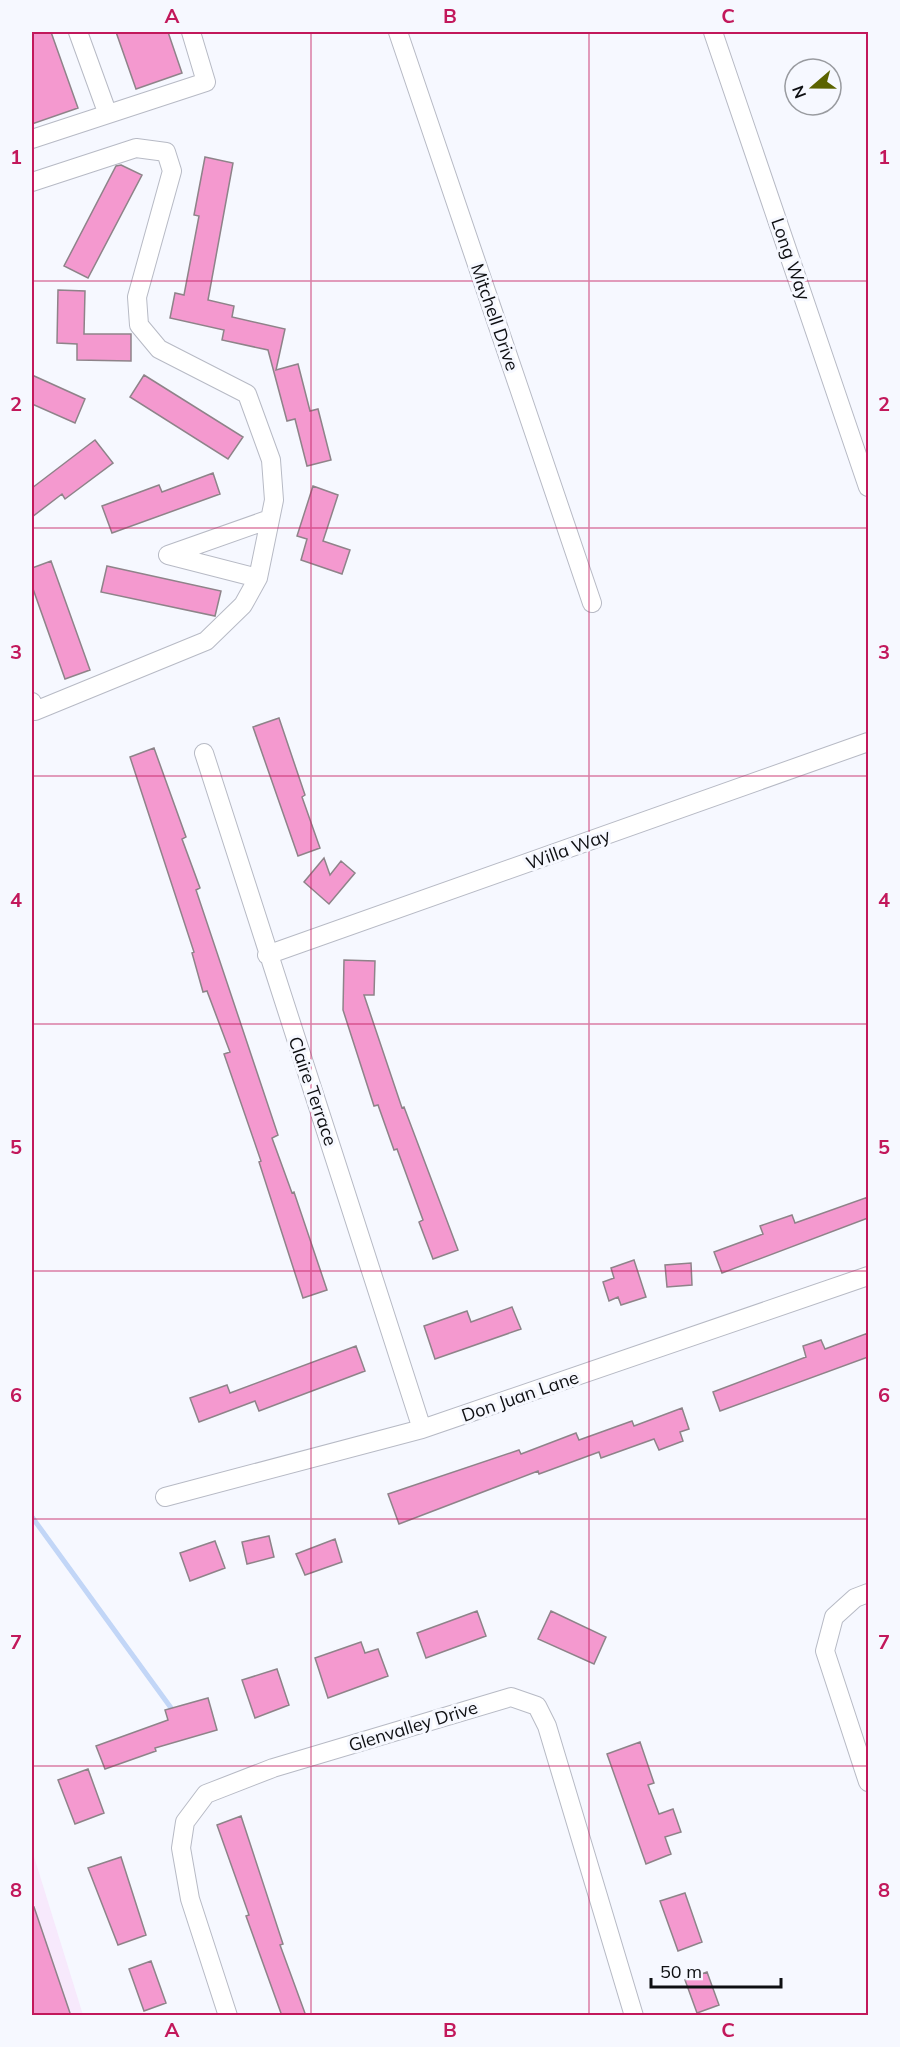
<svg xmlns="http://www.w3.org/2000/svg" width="900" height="2047" font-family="Mulish,sans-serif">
<rect width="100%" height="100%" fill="#f6f8ff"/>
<path fill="#f7e9fc" d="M 32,1850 L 83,2015 L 32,2015 Z"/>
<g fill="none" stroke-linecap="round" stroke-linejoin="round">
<path stroke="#c2d6f7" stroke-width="5" d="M 32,1517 L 174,1712"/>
</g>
<path fill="#f499cf" stroke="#8e8389" stroke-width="1.5" d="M 32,32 L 51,32 L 78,108 L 32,124 Z
M 116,32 L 168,32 L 182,73 L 136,89 Z
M 205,157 L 233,163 L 208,300 L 234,306 L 232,317 L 285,329 L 276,370 L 298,364 L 310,411 L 318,409 L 331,460 L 307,466 L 295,419 L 287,421 L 268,350 L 222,340 L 224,330 L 170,318 L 175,293 L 184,295 L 199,216 L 194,215 Z
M 121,165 L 142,175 L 88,278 L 64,266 L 116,166 Z
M 58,290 L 85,291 L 84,334 L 131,334 L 131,361 L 77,360 L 77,344 L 57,343 Z
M 32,375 L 85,399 L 75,423 L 32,404 Z
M 144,375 L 243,437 L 228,459 L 130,397 Z
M 95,440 L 113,463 L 65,499 L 62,494 L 32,517 L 32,488 Z
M 213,473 L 220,494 L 112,533 L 102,506 L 159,485 L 162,492 Z
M 313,486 L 338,495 L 323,541 L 350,550 L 342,574 L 301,560 L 307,539 L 297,536 Z
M 51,561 L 90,670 L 65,679 L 32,586 L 32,568 Z
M 107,566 L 221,591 L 215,616 L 101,592 Z
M 279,718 L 305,795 L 302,797 L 320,848 L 298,856 L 253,727 Z
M 154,748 L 186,837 L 182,839 L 200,888 L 196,890 L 278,1135 L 272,1138 L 292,1193 L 294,1192 L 327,1290 L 303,1298 L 259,1162 L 261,1161 L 224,1054 L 230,1052 L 207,991 L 203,992 L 192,953 L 194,952 L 130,757 Z
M 324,858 L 330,875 L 341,861 L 355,873 L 329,904 L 304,882 Z
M 344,960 L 375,961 L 374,995 L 364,995 L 402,1108 L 404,1107 L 458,1250 L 433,1259 L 419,1222 L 423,1220 L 397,1149 L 394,1150 L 378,1105 L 374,1106 L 343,1010 Z
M 868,1197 L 868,1218 L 722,1273 L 714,1252 L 763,1234 L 760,1226 L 792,1215 L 795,1223 Z
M 634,1260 L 646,1297 L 621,1305 L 618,1297 L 609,1301 L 603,1282 L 614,1278 L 611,1268 Z
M 691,1263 L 692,1285 L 667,1287 L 665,1265 Z
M 512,1307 L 521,1329 L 435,1359 L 424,1326 L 467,1311 L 471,1322 Z
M 868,1333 L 868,1357 L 720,1411 L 713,1392 L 806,1357 L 803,1346 L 821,1340 L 825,1349 Z
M 356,1346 L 365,1371 L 259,1411 L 255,1401 L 199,1422 L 190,1398 L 227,1385 L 230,1393 Z
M 682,1408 L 689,1429 L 680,1432 L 683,1441 L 659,1450 L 654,1439 L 601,1458 L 599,1452 L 539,1474 L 538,1471 L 399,1524 L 388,1494 L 519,1450 L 521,1454 L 576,1433 L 579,1440 L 632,1421 L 634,1426 Z
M 269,1536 L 274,1557 L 247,1564 L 242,1542 Z
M 335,1539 L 342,1562 L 305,1575 L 296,1554 Z
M 215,1541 L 225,1568 L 190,1581 L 180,1553 Z
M 477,1611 L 486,1636 L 426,1658 L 417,1633 Z
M 551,1611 L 606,1637 L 594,1664 L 538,1639 Z
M 361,1642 L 365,1653 L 378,1649 L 388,1676 L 328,1698 L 315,1658 Z
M 277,1669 L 289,1705 L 255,1718 L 242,1680 Z
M 208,1698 L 217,1730 L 155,1748 L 156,1751 L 105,1769 L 96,1746 L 168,1720 L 165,1710 Z
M 640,1742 L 654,1783 L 648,1785 L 659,1814 L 673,1809 L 681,1832 L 665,1837 L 671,1854 L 646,1864 L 607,1754 Z
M 88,1769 L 104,1813 L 75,1824 L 58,1780 Z
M 241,1816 L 283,1944 L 280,1945 L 306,2016 L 282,2016 L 246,1916 L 249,1915 L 217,1825 Z
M 121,1857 L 146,1935 L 118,1945 L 88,1868 Z
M 685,1893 L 702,1942 L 678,1951 L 660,1901 Z
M 34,1907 L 71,2016 L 32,2016 L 32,1908 Z
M 151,1961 L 166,2003 L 144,2011 L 129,1969 Z
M 707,1972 L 719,2005 L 697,2013 L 685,1980 Z"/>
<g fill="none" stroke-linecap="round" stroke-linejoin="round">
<defs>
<path id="minor" d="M 78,32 L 107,112
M 398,32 L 592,603
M 713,32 L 868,487
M 32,139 L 206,82 L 191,32
M 32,182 L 136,148 L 166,152 L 172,171 L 137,297 L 139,325 L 159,349 L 247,394 L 271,460 L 274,500 L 258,578 L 243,605 L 206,641 L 35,711 L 32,702
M 168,555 L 270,519
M 168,555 L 258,578
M 204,753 L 422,1429
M 267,955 L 868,742
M 165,1497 L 422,1429 L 868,1276
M 868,1593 L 855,1598 L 834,1617 L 825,1651 L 868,1782
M 228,2016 L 190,1899 L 181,1848 L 185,1822 L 206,1794 L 273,1768 L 511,1697 L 537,1706 L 547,1726 L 634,2016"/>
</defs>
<use href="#minor" stroke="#b7bac5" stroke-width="20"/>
<use href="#minor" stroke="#fff" stroke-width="18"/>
</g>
<path fill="none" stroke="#c2185b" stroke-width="1.5" stroke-opacity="0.55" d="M 311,32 L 311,2016M 589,32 L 589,2016M 32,281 L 868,281M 32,528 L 868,528M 32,776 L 868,776M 32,1024 L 868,1024M 32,1271 L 868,1271M 32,1519 L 868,1519M 32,1766 L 868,1766"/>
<g text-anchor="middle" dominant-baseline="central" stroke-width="6" stroke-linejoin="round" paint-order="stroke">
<g font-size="18" fill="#0e0f12" stroke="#f6f8ff">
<text transform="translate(791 259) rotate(71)">Long Way</text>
<text transform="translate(495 317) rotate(71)">Mitchell Drive</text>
<text transform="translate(568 849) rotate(-20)">Willa Way</text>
<text transform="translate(313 1091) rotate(71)">Claire Terrace</text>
<text transform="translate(520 1396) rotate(-19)">Don Juan Lane</text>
<text transform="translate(413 1726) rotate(-17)">Glenvalley Drive</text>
</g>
</g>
<rect width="900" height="2047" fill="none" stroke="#f6f8ff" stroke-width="66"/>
<g transform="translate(813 87) rotate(250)"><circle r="28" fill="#f6f8ff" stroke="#999ba0" stroke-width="1.5"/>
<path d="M0-4.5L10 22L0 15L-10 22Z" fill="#5b6300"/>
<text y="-9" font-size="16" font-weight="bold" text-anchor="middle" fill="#0e0f12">N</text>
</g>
<path d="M651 1978v9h130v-9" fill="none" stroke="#0e0f12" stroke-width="3"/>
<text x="660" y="1978" font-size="18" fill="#0e0f12" stroke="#f6f8ff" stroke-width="4.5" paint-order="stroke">50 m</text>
<rect x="33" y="33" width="834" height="1981" fill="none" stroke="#c2185b" stroke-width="2"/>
<g font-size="20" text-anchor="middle" font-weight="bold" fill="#c2185b">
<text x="172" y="23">A</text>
<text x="450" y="23">B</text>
<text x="728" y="23">C</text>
<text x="16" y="164">1</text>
<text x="884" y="164">1</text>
<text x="16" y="411">2</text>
<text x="884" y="411">2</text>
<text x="16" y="659">3</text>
<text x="884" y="659">3</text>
<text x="16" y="907">4</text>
<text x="884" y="907">4</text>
<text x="16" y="1154">5</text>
<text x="884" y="1154">5</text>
<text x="16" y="1402">6</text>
<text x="884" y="1402">6</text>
<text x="16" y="1649">7</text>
<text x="884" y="1649">7</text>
<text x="16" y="1897">8</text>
<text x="884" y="1897">8</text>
<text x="172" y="2037">A</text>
<text x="450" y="2037">B</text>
<text x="728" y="2037">C</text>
</g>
</svg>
